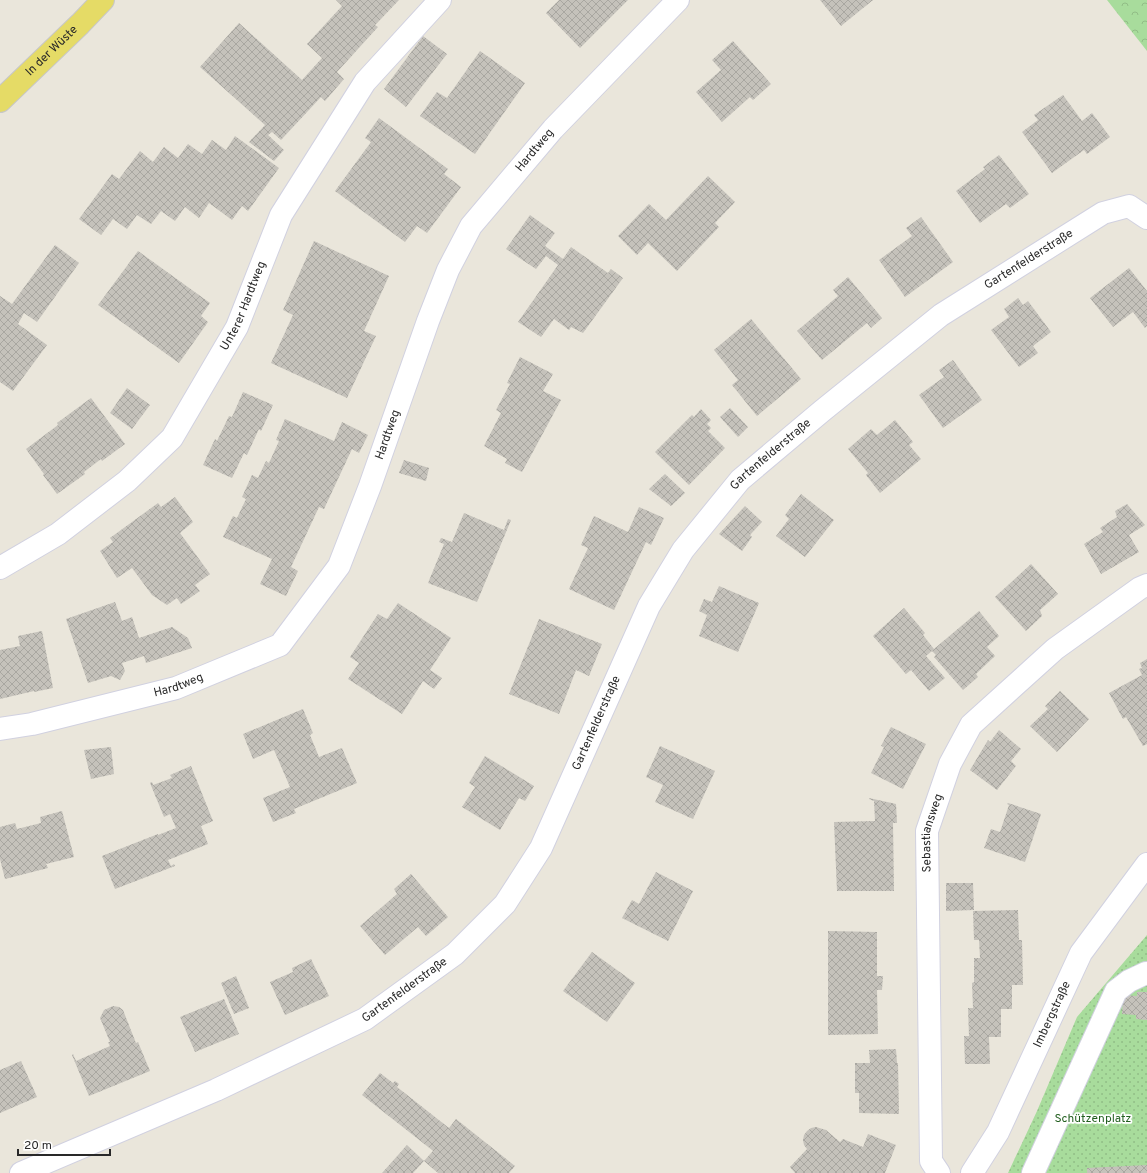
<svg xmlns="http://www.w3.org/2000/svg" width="1147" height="1173" font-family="Overpass,sans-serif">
<defs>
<pattern id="forest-crowns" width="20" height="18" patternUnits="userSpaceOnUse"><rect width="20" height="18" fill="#a8dc9c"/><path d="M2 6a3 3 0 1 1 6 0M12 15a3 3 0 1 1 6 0" fill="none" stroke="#91bd86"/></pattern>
<pattern id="park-dots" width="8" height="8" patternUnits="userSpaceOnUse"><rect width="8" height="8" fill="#a8dc9c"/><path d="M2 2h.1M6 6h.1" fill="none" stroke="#91bd86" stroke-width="1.8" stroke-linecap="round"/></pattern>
<pattern id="building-cross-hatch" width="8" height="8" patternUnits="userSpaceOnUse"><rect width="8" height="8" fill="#c5c2bb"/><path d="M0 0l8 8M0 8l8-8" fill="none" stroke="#a9a7a1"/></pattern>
</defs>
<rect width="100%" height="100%" fill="#eae6db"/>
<path fill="url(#forest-crowns)" d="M 1107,0 L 1147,0 L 1147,51 Z"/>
<path fill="url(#park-dots)" d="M 1147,935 L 1147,1173 L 1008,1173 L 1037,1111 L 1077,1017 Z"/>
<path fill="url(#building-cross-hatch)" d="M 336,0 L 399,0 L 375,25 L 378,27 L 337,72 L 344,79 L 325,101 L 321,97 L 281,140 L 272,132 L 268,135 L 284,150 L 274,161 L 249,142 L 265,125 L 200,67 L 239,23 L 302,80 L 322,58 L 307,44 L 342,6 Z
M 559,0 L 628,0 L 580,48 L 546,13 Z
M 820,0 L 873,0 L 841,26 Z
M 423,36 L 447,54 L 406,107 L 384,89 Z
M 733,41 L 771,84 L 753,100 L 750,97 L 722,122 L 696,92 L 721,70 L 712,60 Z
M 480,51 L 525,83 L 475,154 L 420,116 L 437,92 L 447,98 Z
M 1063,95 L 1082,121 L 1092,113 L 1110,137 L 1087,154 L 1084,150 L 1052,173 L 1022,132 L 1038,120 L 1034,115 Z
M 379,118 L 448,169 L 444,174 L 461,187 L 427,233 L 417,226 L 405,242 L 335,191 L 371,142 L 365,138 Z
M 235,136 L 279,168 L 248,211 L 242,206 L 232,220 L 209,203 L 199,218 L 185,207 L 175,221 L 161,211 L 151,224 L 137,215 L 127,229 L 113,219 L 101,235 L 79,219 L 112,174 L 119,179 L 140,151 L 153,162 L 164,147 L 178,158 L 188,144 L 202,154 L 212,140 L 226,150 Z
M 999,155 L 1029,194 L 1010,208 L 1006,204 L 980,223 L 956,191 L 985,169 L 983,167 Z
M 708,176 L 735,202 L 715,223 L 719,227 L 677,271 L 648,243 L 637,255 L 618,236 L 649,204 L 666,220 Z
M 530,215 L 555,233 L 545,246 L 563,259 L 571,247 L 608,273 L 611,269 L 623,278 L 583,333 L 571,327 L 569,330 L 554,319 L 541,337 L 518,322 L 558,265 L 546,256 L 536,269 L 506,249 Z
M 921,217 L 953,262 L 905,297 L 879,260 L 912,236 L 906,228 Z
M 314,241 L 389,276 L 364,331 L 376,336 L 347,398 L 271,363 L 293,315 L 283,310 Z
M 55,245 L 79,263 L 37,322 L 24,313 L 18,324 L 47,345 L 13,391 L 0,382 L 0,296 L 12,304 Z
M 138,251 L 210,303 L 201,316 L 208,322 L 179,363 L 98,305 Z
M 1129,268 L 1147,291 L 1147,326 L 1145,328 L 1133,312 L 1113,327 L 1090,298 Z
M 848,277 L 882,318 L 871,328 L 867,323 L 822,360 L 797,331 L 838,296 L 833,290 Z
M 1018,298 L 1023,305 L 1028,301 L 1051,332 L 1033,346 L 1038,353 L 1019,367 L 991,330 L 1009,317 L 1004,309 Z
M 751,319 L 801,379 L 757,416 L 732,385 L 738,380 L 714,350 Z
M 520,357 L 553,374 L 543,391 L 561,400 L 522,472 L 505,463 L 507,459 L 484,446 L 501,413 L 496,410 L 510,384 L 507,383 Z
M 953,360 L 982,400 L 943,428 L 919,395 L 944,377 L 939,370 Z
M 127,388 L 150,405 L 132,429 L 110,413 Z
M 243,392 L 273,405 L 261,431 L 259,429 L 247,455 L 244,453 L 232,478 L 203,465 L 215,439 L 217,441 L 229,416 L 232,417 Z
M 91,398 L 125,444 L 102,461 L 101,459 L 84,472 L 85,474 L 57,494 L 43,475 L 44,474 L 26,449 L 58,425 L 57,423 Z
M 730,408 L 748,427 L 738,437 L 720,417 Z
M 701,409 L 711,420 L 707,424 L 711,428 L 708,431 L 725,448 L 689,485 L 655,452 L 692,415 L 694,417 Z
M 285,419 L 334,441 L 342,422 L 368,435 L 359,453 L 352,449 L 324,509 L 319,507 L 291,567 L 298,571 L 286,596 L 260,584 L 272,559 L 223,537 L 233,516 L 237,518 L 246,499 L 242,497 L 252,475 L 258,478 L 266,461 L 269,463 L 279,441 L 276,440 Z
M 895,420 L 913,442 L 909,445 L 921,459 L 880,493 L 866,475 L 868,473 L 848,449 L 871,429 L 877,435 Z
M 404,460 L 429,468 L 426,481 L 399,473 Z
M 665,474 L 685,493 L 671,506 L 649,489 Z
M 801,494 L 834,520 L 805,557 L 776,536 L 789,519 L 785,515 Z
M 175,497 L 193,522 L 180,533 L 210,574 L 195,585 L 200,591 L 181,604 L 177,598 L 167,605 L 152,595 L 132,568 L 117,578 L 100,551 L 113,542 L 110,538 L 158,503 L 161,507 Z
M 1127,504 L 1145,525 L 1129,535 L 1139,552 L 1101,574 L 1084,544 L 1103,532 L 1100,528 L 1117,517 L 1115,511 Z
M 745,506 L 762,522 L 750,535 L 752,537 L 742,551 L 719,534 Z
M 639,507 L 664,518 L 651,545 L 646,542 L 614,610 L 569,589 L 588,548 L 581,545 L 594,516 L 628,532 Z
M 464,513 L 504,530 L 508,519 L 511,520 L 477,602 L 428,583 L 444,544 L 439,542 L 441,538 L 452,542 Z
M 1031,564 L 1058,594 L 1040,610 L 1042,616 L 1026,631 L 995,597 Z
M 719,586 L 759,603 L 738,652 L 699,636 L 707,615 L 699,611 L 704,599 L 712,602 Z
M 115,602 L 122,621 L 132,617 L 139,638 L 172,627 L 188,638 L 192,648 L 146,663 L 144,656 L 122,663 L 125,671 L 120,680 L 111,676 L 88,683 L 66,619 Z
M 398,603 L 451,638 L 430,670 L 442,678 L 434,689 L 423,681 L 402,714 L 348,679 L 359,663 L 350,657 L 378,614 L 387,619 Z
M 904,608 L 925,633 L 923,635 L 934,649 L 979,611 L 999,636 L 987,647 L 995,656 L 976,674 L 978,677 L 963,690 L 934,657 L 936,655 L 932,651 L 926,656 L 945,678 L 929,691 L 911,670 L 906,674 L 873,636 Z
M 539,619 L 602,644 L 589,676 L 576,670 L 559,714 L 509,694 Z
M 42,631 L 53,688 L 34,692 L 34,691 L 0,699 L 0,650 L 20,646 L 18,636 Z
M 1147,659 L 1147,744 L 1143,746 L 1126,717 L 1123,719 L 1109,693 L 1142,675 L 1139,669 L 1142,668 L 1140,663 Z
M 1060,691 L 1089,719 L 1057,752 L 1030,726 L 1048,709 L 1045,706 Z
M 303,709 L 313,733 L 310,735 L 319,757 L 342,748 L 357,783 L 294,809 L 296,813 L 273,822 L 263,798 L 290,787 L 274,750 L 253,759 L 243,734 Z
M 891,727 L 926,744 L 903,789 L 871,773 L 884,747 L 881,746 Z
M 999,730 L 1021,749 L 1011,761 L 1016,766 L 997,790 L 970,770 L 988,740 L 990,742 Z
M 660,746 L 715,771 L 693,819 L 655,802 L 663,785 L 646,777 Z
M 111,747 L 114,774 L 91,779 L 84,750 Z
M 485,756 L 534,786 L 525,801 L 519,798 L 500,830 L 462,807 L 475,787 L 469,783 Z
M 191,766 L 213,821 L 201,826 L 208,844 L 168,860 L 171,866 L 174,864 L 175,866 L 115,889 L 102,856 L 158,834 L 158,835 L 176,828 L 170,814 L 164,817 L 150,783 L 152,782 L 153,785 L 172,778 L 170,775 Z
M 869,798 L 896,804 L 897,823 L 893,823 L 894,891 L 837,891 L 834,822 L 875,821 L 874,801 L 869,799 Z
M 1008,803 L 1041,814 L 1025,862 L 984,848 L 991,829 L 1000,832 L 1009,805 L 1007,804 Z
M 62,811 L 74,857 L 46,864 L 48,868 L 5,879 L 0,859 L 0,827 L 15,823 L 17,829 L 41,823 L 40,817 Z
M 656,872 L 693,891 L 668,941 L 622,918 L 632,900 L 639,904 Z
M 411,874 L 448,917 L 426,936 L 418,927 L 385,955 L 360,926 L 397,894 L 394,889 Z
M 946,883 L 973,883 L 974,910 L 946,911 Z
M 1018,910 L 1019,940 L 1022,940 L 1023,985 L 1012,985 L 1012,1009 L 1001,1009 L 1001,1037 L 989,1037 L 990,1064 L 965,1064 L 964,1036 L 969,1036 L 968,1008 L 973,1008 L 972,983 L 974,982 L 974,958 L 980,958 L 979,940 L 974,940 L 973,911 Z
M 828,931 L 877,932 L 877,976 L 883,976 L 882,990 L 877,990 L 878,1034 L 828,1035 Z
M 592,952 L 635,983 L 607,1022 L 563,991 Z
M 311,959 L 329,996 L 285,1015 L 270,982 L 293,972 L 292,968 Z
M 236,976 L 249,1008 L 234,1014 L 221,983 Z
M 1137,992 L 1147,992 L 1147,1020 L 1136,1019 L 1136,1015 L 1122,1014 L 1123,995 L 1137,996 Z
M 224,999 L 239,1034 L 195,1052 L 180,1017 Z
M 113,1006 L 119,1007 L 123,1010 L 136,1043 L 138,1042 L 150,1071 L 89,1096 L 72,1055 L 73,1054 L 76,1061 L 110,1046 L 108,1042 L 110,1042 L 100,1018 L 104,1010 Z
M 896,1049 L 897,1063 L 898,1063 L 899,1114 L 859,1113 L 859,1093 L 855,1093 L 855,1063 L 870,1063 L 869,1050 Z
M 21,1061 L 37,1097 L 0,1113 L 0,1070 Z
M 380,1073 L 393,1083 L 395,1081 L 399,1084 L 397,1087 L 449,1128 L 456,1119 L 515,1166 L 509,1173 L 438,1173 L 424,1161 L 433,1151 L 432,1150 L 362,1095 Z
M 816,1127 L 826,1130 L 840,1142 L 843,1139 L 863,1147 L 868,1134 L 896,1145 L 885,1173 L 795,1173 L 790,1167 L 807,1149 L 804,1145 L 803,1140 L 804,1135 L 807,1131 L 811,1128 Z
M 407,1145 L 424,1161 L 413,1173 L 382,1173 Z
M 1147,1165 L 1147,1173 L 1087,1173 L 1087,1168 Z"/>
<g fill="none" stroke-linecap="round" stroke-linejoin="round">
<defs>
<g id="minor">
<path id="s1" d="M 0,568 L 58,534 L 127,481 L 172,438 L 237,327 L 281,215 L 365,82 L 440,0"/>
<path id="s2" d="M 0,729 L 32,724 L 176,688 L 280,645 L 339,566 L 370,486 L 428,321 L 448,270 L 471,226 L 553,129 L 678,0"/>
<path id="s3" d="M 21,1173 L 216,1090 L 365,1019 L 455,954 L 505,904 L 541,848 L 649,606 L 683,550 L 740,480 L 822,411 L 941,315 L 1103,213 L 1129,206 L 1147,218"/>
<path id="s4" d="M 939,1173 L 931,1161 L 927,831 L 950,764 L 971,725 L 1055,649 L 1140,588 L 1147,585"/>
<path id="s5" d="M 972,1173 L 998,1132 L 1081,953 L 1147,864"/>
<path d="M 1033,1173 L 1116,991 L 1129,981 L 1146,973"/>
</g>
<g id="major">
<path id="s6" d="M 0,101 L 80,24 L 103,0"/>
</g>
</defs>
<use href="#minor" stroke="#d1d1e0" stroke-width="24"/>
<use href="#major" stroke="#c7c7c7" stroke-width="24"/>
<use href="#minor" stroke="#fff" stroke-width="22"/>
<use href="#major" stroke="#e5db66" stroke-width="22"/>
</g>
<g text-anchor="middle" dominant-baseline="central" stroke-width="3.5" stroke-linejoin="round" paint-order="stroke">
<g font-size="12" fill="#292929" stroke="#fff">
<text stroke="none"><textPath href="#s6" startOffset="72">In der Wüste</textPath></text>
<text stroke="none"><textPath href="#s2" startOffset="856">Hardtweg</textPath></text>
<text stroke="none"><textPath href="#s3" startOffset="1410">Gartenfelderstraße</textPath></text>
<text stroke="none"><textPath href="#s1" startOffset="367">Unterer Hardtweg</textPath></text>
<text stroke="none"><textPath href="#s2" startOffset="532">Hardtweg</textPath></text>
<text stroke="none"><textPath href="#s3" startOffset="1086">Gartenfelderstraße</textPath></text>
<text stroke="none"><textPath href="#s2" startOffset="184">Hardtweg</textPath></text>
<text stroke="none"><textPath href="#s3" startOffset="762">Gartenfelderstraße</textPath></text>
<text stroke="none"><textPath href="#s4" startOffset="343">Sebastiansweg</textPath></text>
<text stroke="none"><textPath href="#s3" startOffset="426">Gartenfelderstraße</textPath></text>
<text stroke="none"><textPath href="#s5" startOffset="178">Imbergstraße</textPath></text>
</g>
<g font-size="12" fill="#225f1f" stroke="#fff">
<text x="1093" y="1119">Schützenplatz</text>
</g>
</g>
<path d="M18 1149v6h92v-6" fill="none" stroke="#292929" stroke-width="2"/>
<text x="24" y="1149" font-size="12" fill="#292929" stroke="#ffffff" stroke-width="3" paint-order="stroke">20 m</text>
</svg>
